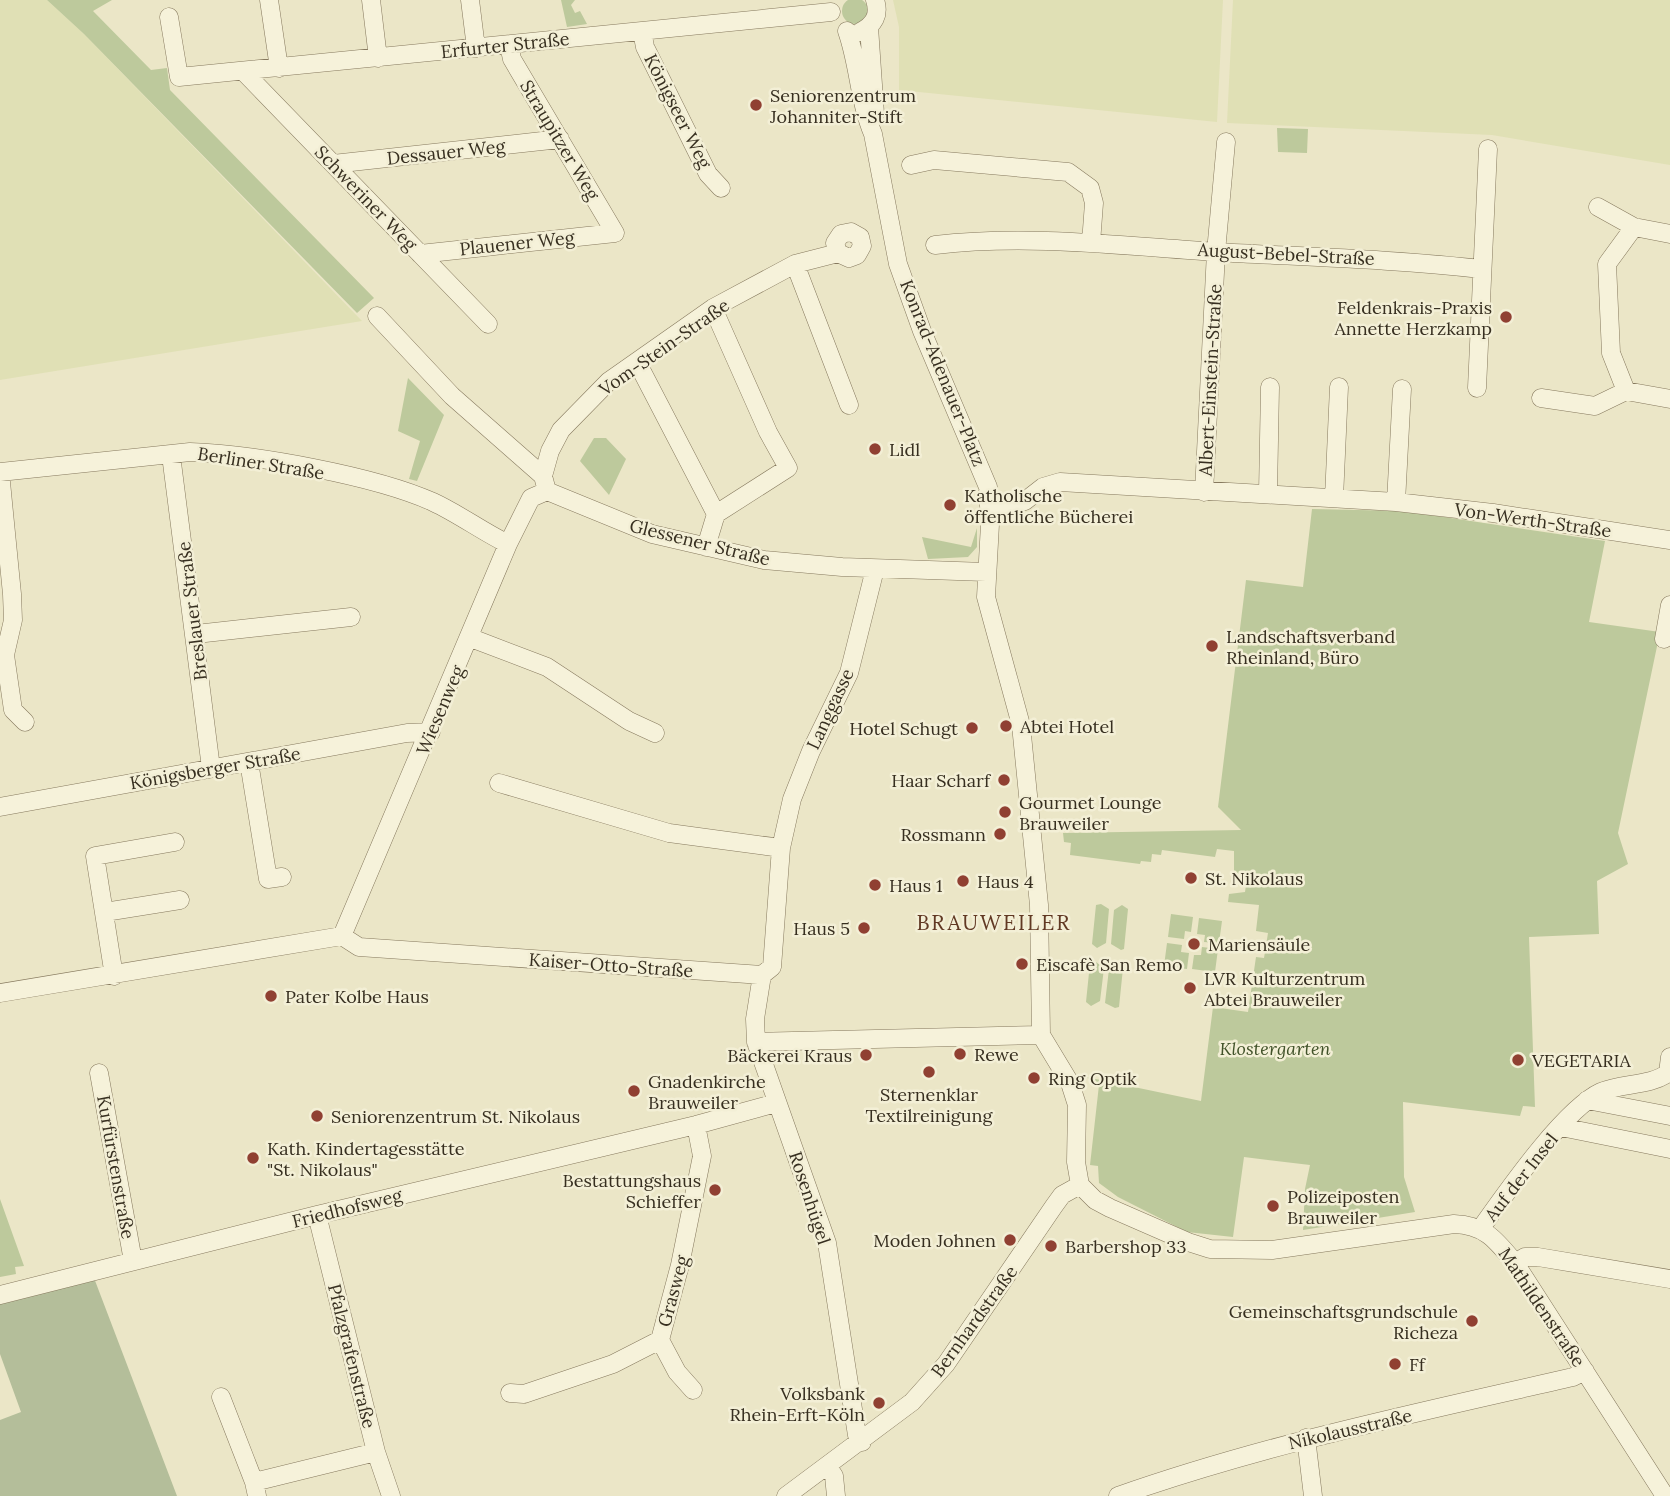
<svg xmlns="http://www.w3.org/2000/svg" width="1670" height="1496" font-family="Lora,serif">
<rect width="100%" height="100%" fill="#ebe6c7"/>
<path fill="#e0e0b5" d="M 0,0 L 47,0 L 84,34 L 362,321 L 0,380 Z
M 893,0 L 1223,0 L 1217,122 L 899,90 L 899,27 Z
M 1233,0 L 1670,0 L 1670,165 L 1492,135 L 1227,123 Z"/>
<path fill="#bdc99c" d="M842 11a13 13 0 1 1 26 0a13 13 0 1 1-26 0Z
M 47,0 L 112,0 L 93,11 L 151,70 L 167,68 L 170,90 L 374,298 L 357,313 L 84,34 Z
M 561,0 L 575,0 L 571,5 L 575,13 L 580,11 L 587,24 L 567,27 Z
M 1277,128 L 1308,129 L 1307,153 L 1278,152 Z
M 408,378 L 444,415 L 417,481 L 409,479 L 420,441 L 398,431 Z
M 594,438 L 606,438 L 626,459 L 609,495 L 580,461 Z
M 1312,509 L 1404,511 L 1605,541 L 1589,622 L 1660,632 L 1618,833 L 1628,864 L 1597,881 L 1599,934 L 1529,937 L 1535,1107 L 1523,1106 L 1520,1116 L 1403,1102 L 1404,1177 L 1415,1212 L 1303,1230 L 1305,1189 L 1310,1165 L 1244,1157 L 1233,1237 L 1187,1232 L 1118,1197 L 1099,1183 L 1098,1166 L 1090,1165 L 1099,1085 L 1086,1077 L 1201,1101 L 1213,1007 L 1248,1012 L 1256,957 L 1264,958 L 1268,933 L 1256,931 L 1259,905 L 1228,902 L 1229,894 L 1245,892 L 1247,878 L 1234,872 L 1234,851 L 1217,849 L 1215,857 L 1162,850 L 1161,855 L 1152,854 L 1151,862 L 1141,861 L 1140,864 L 1070,855 L 1071,843 L 1064,842 L 1063,833 L 1241,830 L 1218,807 L 1246,580 L 1303,587 Z
M 977,528 L 977,547 L 968,557 L 928,559 L 922,537 L 971,547 Z
M 1101,904 L 1109,909 L 1106,943 L 1097,948 L 1092,944 L 1096,905 Z
M 1122,905 L 1128,909 L 1124,949 L 1121,950 L 1111,944 L 1114,910 Z
M 1171,914 L 1193,917 L 1191,932 L 1185,931 L 1184,939 L 1168,937 Z
M 1199,918 L 1222,921 L 1219,943 L 1204,942 L 1205,935 L 1197,934 Z
M 1167,943 L 1182,945 L 1181,952 L 1189,953 L 1187,969 L 1164,966 Z
M 1202,947 L 1218,949 L 1215,972 L 1192,969 L 1194,955 L 1201,955 Z
M 1096,962 L 1104,968 L 1100,1001 L 1091,1006 L 1086,1002 L 1090,963 Z
M 1117,964 L 1123,968 L 1119,1007 L 1115,1008 L 1105,1003 L 1109,969 Z
M 0,1199 L 24,1266 L 15,1267 L 16,1274 L 0,1277 Z"/>
<path fill="#b4be9a" d="M 94,1278 L 177,1496 L 0,1496 L 0,1420 L 21,1412 L 0,1354 L 0,1302 Z"/>
<g fill="none" stroke-linecap="round" stroke-linejoin="round">
<defs>
<path id="minor" d="M 269,0 L 279,68
M 371,0 L 378,58
M 470,0 L 476,48
M 169,17 L 179,77 L 831,12
M 869,27 L 875,114
M 642,31 L 645,47 L 708,174 L 721,188
M 847,31 C 859,65 859,101 873,134 L 898,264 L 922,331 L 988,487 L 990,524 L 986,597 L 1021,725 L 1039,905 L 1041,1035 L 1070,1083 L 1077,1105 L 1076,1162 L 1080,1185 L 1095,1200 L 1110,1208 L 1188,1242 L 1210,1249 L 1272,1250 L 1454,1224 C 1485,1225 1496,1240 1515,1263 L 1665,1496
M 860,32 C 874,25 880,15 875,0
M 244,72 L 488,324
M 333,164 L 560,139
M 911,165 L 934,160 L 1068,172 L 1090,188 L 1094,203 L 1091,243
M 1598,207 L 1634,227
M 1670,234 L 1634,227 L 1607,264 L 1611,353 L 1626,391 L 1670,399
M 935,245 C 1029,234 1123,246 1216,252 C 1305,257 1393,259 1481,269
M 420,254 L 615,233 L 512,59 L 509,45
M 795,264 L 849,405
M 713,308 L 768,432 L 788,468 L 716,514
M 377,316 L 452,396 L 543,476
M 637,362 L 716,514 L 706,547
M 1477,388 L 1488,149
M 1541,398 L 1595,406 L 1626,391
M 171,455 L 211,768
M 0,472 L 190,452 C 254,454 375,476 433,502 C 459,514 483,532 508,544
M 0,472 L 12,594 L 13,620 L 5,655 L 13,710 L 25,722
M 547,491 L 543,476 L 550,451 L 561,430 L 609,381 L 713,308 L 795,264 L 838,253 L 849,258 L 857,255 L 862,246 L 860,237 L 851,232 L 841,234 L 835,243 L 838,253
M 547,491 L 652,534 L 764,560 L 842,567 L 986,572
M 1204,492 L 1216,252 L 1226,142
M 1268,493 L 1270,387
M 1334,498 L 1339,387
M 1396,502 L 1402,389
M 990,506 L 1025,501 L 1043,487 L 1060,482 L 1396,502 L 1493,513 L 1670,540
M 196,634 L 351,617
M 471,638 L 547,667 L 629,721 L 655,733
M 1664,639 L 1670,605
M 249,762 L 268,879 L 282,877
M 499,783 L 669,833 L 781,848
M 0,807 L 407,733 L 431,732
M 105,912 L 180,900
M 342,936 L 508,544 L 531,498 L 547,491
M 762,975 L 755,1019 L 756,1042 L 827,1243 L 857,1435 L 862,1442
M 762,975 L 772,967 L 781,848 L 792,799 L 811,751 L 849,673 L 875,569
M 114,976 L 95,856 L 175,842
M 0,993 L 342,936 L 359,947 L 762,975
M 756,1042 L 1041,1035
M 99,1073 L 133,1261
M 1587,1100 L 1670,1116
M 1561,1127 L 1670,1149
M 317,1215 L 376,1452 L 391,1496
M 1481,1228 C 1506,1193 1564,1109 1601,1092 C 1621,1083 1651,1086 1668,1073 L 1670,1057
M 1515,1263 L 1525,1257 L 1538,1257 L 1670,1279
M 0,1295 L 317,1215 L 696,1125 L 776,1103
M 660,1340 L 677,1372 L 693,1390
M 510,1393 L 524,1394 L 613,1364 L 660,1340 L 680,1265 L 702,1156 L 696,1125
M 221,1397 L 254,1482
M 1306,1438 L 1313,1496
M 828,1467 L 834,1476 L 836,1496
M 257,1496 L 254,1482 L 376,1452
M 786,1496 L 912,1402 L 946,1364 L 1054,1206 L 1062,1195 L 1080,1185
M 1118,1496 C 1266,1444 1420,1412 1573,1377 L 1585,1371"/>
</defs>
<use href="#minor" stroke="#86795e" stroke-width="19"/>
<use href="#minor" stroke="#f6f2da" stroke-width="18"/>
</g>
<g fill="#904032" stroke="#f3efd6" stroke-width="2.5">
<circle cx="756" cy="105" r="7"/>
<circle cx="1506" cy="317" r="7"/>
<circle cx="875" cy="449" r="7"/>
<circle cx="950" cy="505" r="7"/>
<circle cx="1212" cy="646" r="7"/>
<circle cx="1006" cy="726" r="7"/>
<circle cx="972" cy="728" r="7"/>
<circle cx="1004" cy="780" r="7"/>
<circle cx="1005" cy="812" r="7"/>
<circle cx="1000" cy="834" r="7"/>
<circle cx="1191" cy="878" r="7"/>
<circle cx="963" cy="881" r="7"/>
<circle cx="875" cy="885" r="7"/>
<circle cx="864" cy="928" r="7"/>
<circle cx="1194" cy="944" r="7"/>
<circle cx="1022" cy="964" r="7"/>
<circle cx="1190" cy="988" r="7"/>
<circle cx="271" cy="996" r="7"/>
<circle cx="960" cy="1054" r="7"/>
<circle cx="866" cy="1055" r="7"/>
<circle cx="1518" cy="1060" r="7"/>
<circle cx="929" cy="1072" r="7"/>
<circle cx="1034" cy="1078" r="7"/>
<circle cx="634" cy="1091" r="7"/>
<circle cx="317" cy="1116" r="7"/>
<circle cx="253" cy="1158" r="7"/>
<circle cx="715" cy="1190" r="7"/>
<circle cx="1273" cy="1206" r="7"/>
<circle cx="1010" cy="1240" r="7"/>
<circle cx="1051" cy="1246" r="7"/>
<circle cx="1472" cy="1321" r="7"/>
<circle cx="1395" cy="1364" r="7"/>
<circle cx="879" cy="1403" r="7"/>
</g>
<g text-anchor="middle" dominant-baseline="central" stroke-width="5" stroke-linejoin="round" paint-order="stroke">
<g font-size="18" fill="#372f20" stroke="#f3efd6">
<text transform="translate(505 45) rotate(-6)">Erfurter Straße</text>
<text transform="translate(678 111) rotate(63)">Königseer Weg</text>
<text transform="translate(560 140) rotate(59)">Straupitzer Weg</text>
<text transform="translate(446 152) rotate(-6)">Dessauer Weg</text>
<text transform="translate(366 198) rotate(46)">Schweriner Weg</text>
<text transform="translate(517 243) rotate(-6)">Plauener Weg</text>
<text transform="translate(1286 254) rotate(3)">August-Bebel-Straße</text>
<text transform="translate(664 347) rotate(-35)">Vom-Stein-Straße</text>
<text transform="translate(943 373) rotate(68)">Konrad-Adenauer-Platz</text>
<text transform="translate(1210 380) rotate(-87)">Albert-Einstein-Straße</text>
<text transform="translate(261 463) rotate(9)">Berliner Straße</text>
<text transform="translate(1533 520) rotate(8)">Von-Werth-Straße</text>
<text transform="translate(700 542) rotate(14)">Glessener Straße</text>
<text transform="translate(192 611) rotate(-97)">Breslauer Straße</text>
<text transform="translate(830 709) rotate(-65)">Langgasse</text>
<text transform="translate(440 710) rotate(-67)">Wiesenweg</text>
<text transform="translate(215 768) rotate(-10)">Königsberger Straße</text>
<text transform="translate(611 965) rotate(4)">Kaiser-Otto-Straße</text>
<text transform="translate(116 1167) rotate(80)">Kurfürstenstraße</text>
<text transform="translate(1521 1177) rotate(-52)">Auf der Insel</text>
<text transform="translate(810 1198) rotate(72)">Rosenhügel</text>
<text transform="translate(347 1208) rotate(-14)">Friedhofsweg</text>
<text transform="translate(673 1291) rotate(-75)">Grasweg</text>
<text transform="translate(1542 1307) rotate(56)">Mathildenstraße</text>
<text transform="translate(974 1321) rotate(-54)">Bernhardstraße</text>
<text transform="translate(352 1356) rotate(76)">Pfalzgrafenstraße</text>
<text transform="translate(1350 1429) rotate(-13)">Nikolausstraße</text>
</g>
<g font-size="18" fill="#372f20" stroke="#f3efd6" text-anchor="start">
<text x="770" y="95">Seniorenzentrum<tspan x="770" dy="21">Johanniter-Stift</tspan></text>
<text x="1492" y="307" text-anchor="end">Feldenkrais-Praxis<tspan x="1492" dy="21">Annette Herzkamp</tspan></text>
<text x="889" y="449">Lidl</text>
<text x="964" y="495">Katholische<tspan x="964" dy="21">öffentliche Bücherei</tspan></text>
<text x="1226" y="636">Landschaftsverband<tspan x="1226" dy="21">Rheinland, Büro</tspan></text>
<text x="1020" y="726">Abtei Hotel</text>
<text x="958" y="728" text-anchor="end">Hotel Schugt</text>
<text x="990" y="780" text-anchor="end">Haar Scharf</text>
<text x="1019" y="802">Gourmet Lounge<tspan x="1019" dy="21">Brauweiler</tspan></text>
<text x="986" y="834" text-anchor="end">Rossmann</text>
<text x="1205" y="878">St. Nikolaus</text>
<text x="977" y="881">Haus 4</text>
<text x="889" y="885">Haus 1</text>
<text x="850" y="928" text-anchor="end">Haus 5</text>
<text x="1208" y="944">Mariensäule</text>
<text x="1036" y="964">Eiscafè San Remo</text>
<text x="1204" y="978">LVR Kulturzentrum<tspan x="1204" dy="21">Abtei Brauweiler</tspan></text>
<text x="285" y="996">Pater Kolbe Haus</text>
<text x="974" y="1054">Rewe</text>
<text x="852" y="1055" text-anchor="end">Bäckerei Kraus</text>
<text x="1532" y="1060">VEGETARIA</text>
<text x="1048" y="1078">Ring Optik</text>
<text x="648" y="1081">Gnadenkirche<tspan x="648" dy="21">Brauweiler</tspan></text>
<text x="929" y="1094" text-anchor="middle">Sternenklar<tspan x="929" dy="21">Textilreinigung</tspan></text>
<text x="331" y="1116">Seniorenzentrum St. Nikolaus</text>
<text x="267" y="1148">Kath. Kindertagesstätte<tspan x="267" dy="21">"St. Nikolaus"</tspan></text>
<text x="701" y="1180" text-anchor="end">Bestattungshaus<tspan x="701" dy="21">Schieffer</tspan></text>
<text x="1287" y="1196">Polizeiposten<tspan x="1287" dy="21">Brauweiler</tspan></text>
<text x="996" y="1240" text-anchor="end">Moden Johnen</text>
<text x="1065" y="1246">Barbershop 33</text>
<text x="1458" y="1311" text-anchor="end">Gemeinschaftsgrundschule<tspan x="1458" dy="21">Richeza</tspan></text>
<text x="1409" y="1364">Ff</text>
<text x="865" y="1393" text-anchor="end">Volksbank<tspan x="865" dy="21">Rhein-Erft-Köln</tspan></text>
</g>
<g font-size="18" font-style="italic" fill="#415229" stroke="#f3efd6">
<text x="1275" y="1048">Klostergarten</text>
</g>
<g font-size="21" letter-spacing="2" fill="#613923" stroke="#f3efd6">
<text x="994" y="922">BRAUWEILER</text>
</g>
</g>
</svg>
